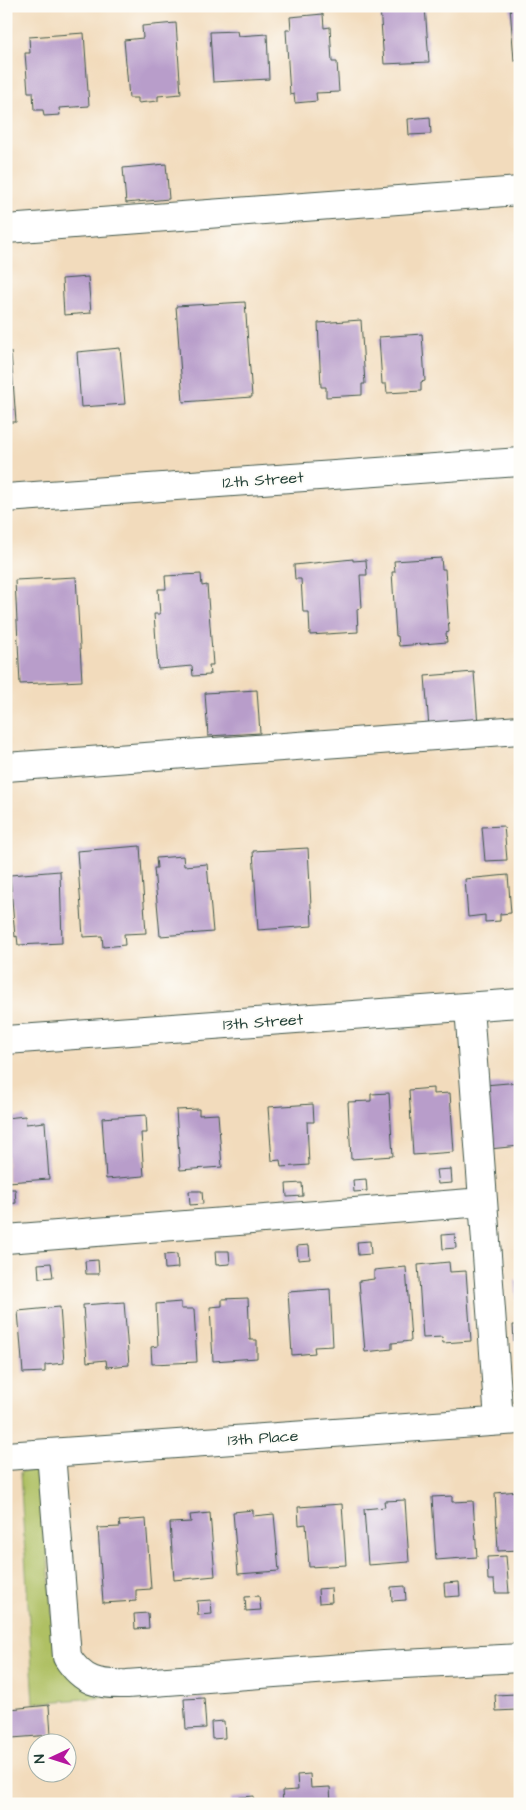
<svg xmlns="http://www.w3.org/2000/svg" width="526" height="1810" font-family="'Architects Daughter',sans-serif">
<rect width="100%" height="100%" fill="#fdfcf7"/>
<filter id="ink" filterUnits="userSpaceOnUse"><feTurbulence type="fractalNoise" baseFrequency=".02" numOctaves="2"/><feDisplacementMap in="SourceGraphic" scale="10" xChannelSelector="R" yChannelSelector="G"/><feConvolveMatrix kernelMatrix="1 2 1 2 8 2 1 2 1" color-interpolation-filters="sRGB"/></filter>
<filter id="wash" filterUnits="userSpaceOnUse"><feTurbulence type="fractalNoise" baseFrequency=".0096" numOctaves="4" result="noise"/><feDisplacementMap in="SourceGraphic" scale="20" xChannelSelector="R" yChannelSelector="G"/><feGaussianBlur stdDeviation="1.12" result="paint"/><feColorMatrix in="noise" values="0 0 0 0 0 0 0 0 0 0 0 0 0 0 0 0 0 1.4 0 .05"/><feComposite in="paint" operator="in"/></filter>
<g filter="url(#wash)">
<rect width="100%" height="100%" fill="#f2dbbc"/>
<path fill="#afc063" stroke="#677e4c" d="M 38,1470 L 42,1477 L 54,1640 L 133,1695 L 34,1703 L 20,1472 Z"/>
<g id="blocks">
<path fill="#b89dca" d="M 425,6 L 429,62 L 384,64 L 380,7 Z
M 510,6 L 520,6 L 520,60 L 514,61 Z
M 323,14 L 324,28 L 330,27 L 332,62 L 337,62 L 339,92 L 316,93 L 317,101 L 295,103 L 294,94 L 290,95 L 286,30 L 291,30 L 290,17 Z
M 176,23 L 181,94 L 158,96 L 158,101 L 138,103 L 138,98 L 129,98 L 124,40 L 143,38 L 142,26 Z
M 237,31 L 238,36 L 267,34 L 269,79 L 213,82 L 210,32 Z
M 84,33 L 89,106 L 59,108 L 60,115 L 44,116 L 43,110 L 34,110 L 33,92 L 28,92 L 25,53 L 30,53 L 29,37 Z
M 430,117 L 431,134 L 409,135 L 408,119 Z
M 166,164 L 169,199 L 126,203 L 123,168 Z
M 88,277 L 91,313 L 64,315 L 62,279 Z
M 245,302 L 252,397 L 183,402 L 176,306 Z
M 361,320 L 365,384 L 362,384 L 362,395 L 326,397 L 326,387 L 321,387 L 318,323 Z
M 422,334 L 425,381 L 421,382 L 421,391 L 387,393 L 386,384 L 382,384 L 379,337 Z
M 6,341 L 8,352 L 11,352 L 16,422 L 6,422 Z
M 120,348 L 125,404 L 81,407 L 77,352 Z
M 441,558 L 442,569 L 445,569 L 449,632 L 446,633 L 447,642 L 399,646 L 398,636 L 396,636 L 392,572 L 395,572 L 394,561 Z
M 353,559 L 353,561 L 366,560 L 367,575 L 360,575 L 362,608 L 357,609 L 358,632 L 310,635 L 309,612 L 303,612 L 301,579 L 295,579 L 294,565 Z
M 201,574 L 202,586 L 207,585 L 213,665 L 209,665 L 210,675 L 193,676 L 192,666 L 158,669 L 154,614 L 160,614 L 158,589 L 166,589 L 165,576 Z
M 76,577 L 82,681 L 20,684 L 15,580 Z
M 474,672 L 478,725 L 429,728 L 425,676 Z
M 257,690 L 260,733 L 208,736 L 205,693 Z
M 504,826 L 507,860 L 485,861 L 482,827 Z
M 140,846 L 146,933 L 124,934 L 125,945 L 103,947 L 102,936 L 83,937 L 77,851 Z
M 308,848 L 312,926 L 258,930 L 253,851 Z
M 183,856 L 184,866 L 207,864 L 213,932 L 160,936 L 154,868 L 157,868 L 156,858 Z
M 60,871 L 62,943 L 18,945 L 17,936 L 15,937 L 10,875 Z
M 508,875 L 511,913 L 500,914 L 500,921 L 485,922 L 485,915 L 468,917 L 465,879 Z
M 520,1082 L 520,1146 L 489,1149 L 485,1085 Z
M 433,1088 L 433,1094 L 450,1093 L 454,1152 L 413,1155 L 409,1090 Z
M 389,1093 L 393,1156 L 351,1159 L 348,1102 L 371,1101 L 371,1094 Z
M 313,1104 L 314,1122 L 307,1122 L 309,1165 L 281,1167 L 280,1160 L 272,1161 L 268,1107 Z
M 199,1109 L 199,1115 L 218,1114 L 222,1167 L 180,1170 L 176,1110 Z
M 146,1115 L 147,1133 L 141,1133 L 144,1176 L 106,1179 L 102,1118 Z
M 25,1116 L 26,1124 L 45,1122 L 49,1179 L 8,1182 L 6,1118 Z
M 451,1169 L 452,1183 L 438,1184 L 436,1170 Z
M 366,1179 L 367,1191 L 354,1192 L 353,1180 Z
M 302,1183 L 303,1196 L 287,1197 L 286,1184 Z
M 6,1189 L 15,1189 L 16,1203 L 6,1204 Z
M 189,1191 L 202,1191 L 203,1204 L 190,1205 Z
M 455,1234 L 456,1248 L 443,1249 L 442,1235 Z
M 370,1241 L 371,1254 L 358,1255 L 357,1242 Z
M 309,1245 L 310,1259 L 298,1260 L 297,1246 Z
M 215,1251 L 229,1251 L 230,1264 L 216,1265 Z
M 177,1254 L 178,1268 L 165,1269 L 164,1255 Z
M 98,1260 L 99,1274 L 86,1274 L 85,1261 Z
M 449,1262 L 450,1272 L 466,1271 L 471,1341 L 443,1343 L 442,1337 L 423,1338 L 418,1265 Z
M 51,1263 L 53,1277 L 39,1278 L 38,1264 Z
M 406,1267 L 411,1341 L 392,1343 L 392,1349 L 365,1352 L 359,1281 L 374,1279 L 374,1270 Z
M 515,1280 L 520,1280 L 520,1341 L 514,1341 L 513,1325 L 518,1325 Z
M 330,1289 L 333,1346 L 314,1347 L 315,1353 L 292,1355 L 288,1292 Z
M 248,1298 L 250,1340 L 257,1340 L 257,1358 L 213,1361 L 210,1307 L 222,1306 L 222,1299 Z
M 124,1302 L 129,1365 L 107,1367 L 106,1360 L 87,1362 L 83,1305 Z
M 181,1302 L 181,1309 L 194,1309 L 197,1362 L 152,1364 L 151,1347 L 158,1346 L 156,1304 Z
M 60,1307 L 64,1363 L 45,1365 L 45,1372 L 23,1373 L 18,1311 Z
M 520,1491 L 520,1550 L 498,1551 L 495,1493 Z
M 452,1496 L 452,1502 L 473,1501 L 477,1557 L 436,1560 L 432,1497 Z
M 405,1500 L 409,1562 L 368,1565 L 364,1509 L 385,1507 L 384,1501 Z
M 342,1504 L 346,1565 L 309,1567 L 306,1524 L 299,1525 L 298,1507 Z
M 253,1510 L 253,1516 L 274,1514 L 279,1571 L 238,1574 L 233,1512 Z
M 210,1513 L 215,1576 L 174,1580 L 170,1523 L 191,1522 L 190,1515 Z
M 146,1519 L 151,1589 L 136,1590 L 136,1601 L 103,1603 L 98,1528 L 120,1527 L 119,1521 Z
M 506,1556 L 509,1593 L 495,1593 L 494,1580 L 488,1580 L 487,1557 Z
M 459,1582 L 460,1596 L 445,1597 L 444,1583 Z
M 405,1586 L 406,1600 L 392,1601 L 391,1587 Z
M 331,1588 L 332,1602 L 319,1603 L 318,1589 Z
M 259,1596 L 261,1610 L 246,1611 L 245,1597 Z
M 211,1600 L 212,1614 L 198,1615 L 197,1601 Z
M 148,1613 L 149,1628 L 135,1629 L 134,1614 Z
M 516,1694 L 517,1710 L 496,1711 L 495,1695 Z
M 204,1698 L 206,1728 L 186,1729 L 184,1699 Z
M 49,1705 L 51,1735 L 12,1738 L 10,1709 Z
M 224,1721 L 225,1738 L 212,1739 L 211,1722 Z
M 310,1774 L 311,1788 L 330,1787 L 331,1804 L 283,1804 L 282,1791 L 298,1790 L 297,1775 Z
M 254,1796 L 254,1804 L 231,1804 L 231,1798 Z"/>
</g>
</g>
<g filter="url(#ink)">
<use href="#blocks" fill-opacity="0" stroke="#3f5548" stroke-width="1"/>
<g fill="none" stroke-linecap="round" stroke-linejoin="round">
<defs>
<path id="minor" d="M 6,229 L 520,191
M 6,498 L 520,462
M 6,767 L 520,730
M 469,1007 L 499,1421
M 6,1040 L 520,1003
M 6,1239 L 483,1202
M 51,1453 L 67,1657 C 83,1682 98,1685 127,1684 L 384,1665 L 520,1658
M 6,1456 L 520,1420"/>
</defs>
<use href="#minor" stroke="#3f5548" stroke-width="30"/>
<use href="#minor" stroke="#fff" stroke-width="28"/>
</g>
</g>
<g text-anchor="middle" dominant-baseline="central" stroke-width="4" stroke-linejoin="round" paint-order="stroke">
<g font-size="16" fill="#1f3d34" stroke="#fdfcf7">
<text transform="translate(263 480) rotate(-4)">12th Street</text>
<text transform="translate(263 1022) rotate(-4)">13th Street</text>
<text transform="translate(263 1438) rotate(-4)">13th Place</text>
</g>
</g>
<rect width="526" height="1810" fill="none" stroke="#fdfcf7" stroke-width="25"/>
<g transform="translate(52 1758) rotate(266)"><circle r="24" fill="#fdfcf7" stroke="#a4b0a9"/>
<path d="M0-4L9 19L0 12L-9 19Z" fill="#b5179e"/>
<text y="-8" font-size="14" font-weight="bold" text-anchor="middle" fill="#1f3d34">N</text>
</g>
</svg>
